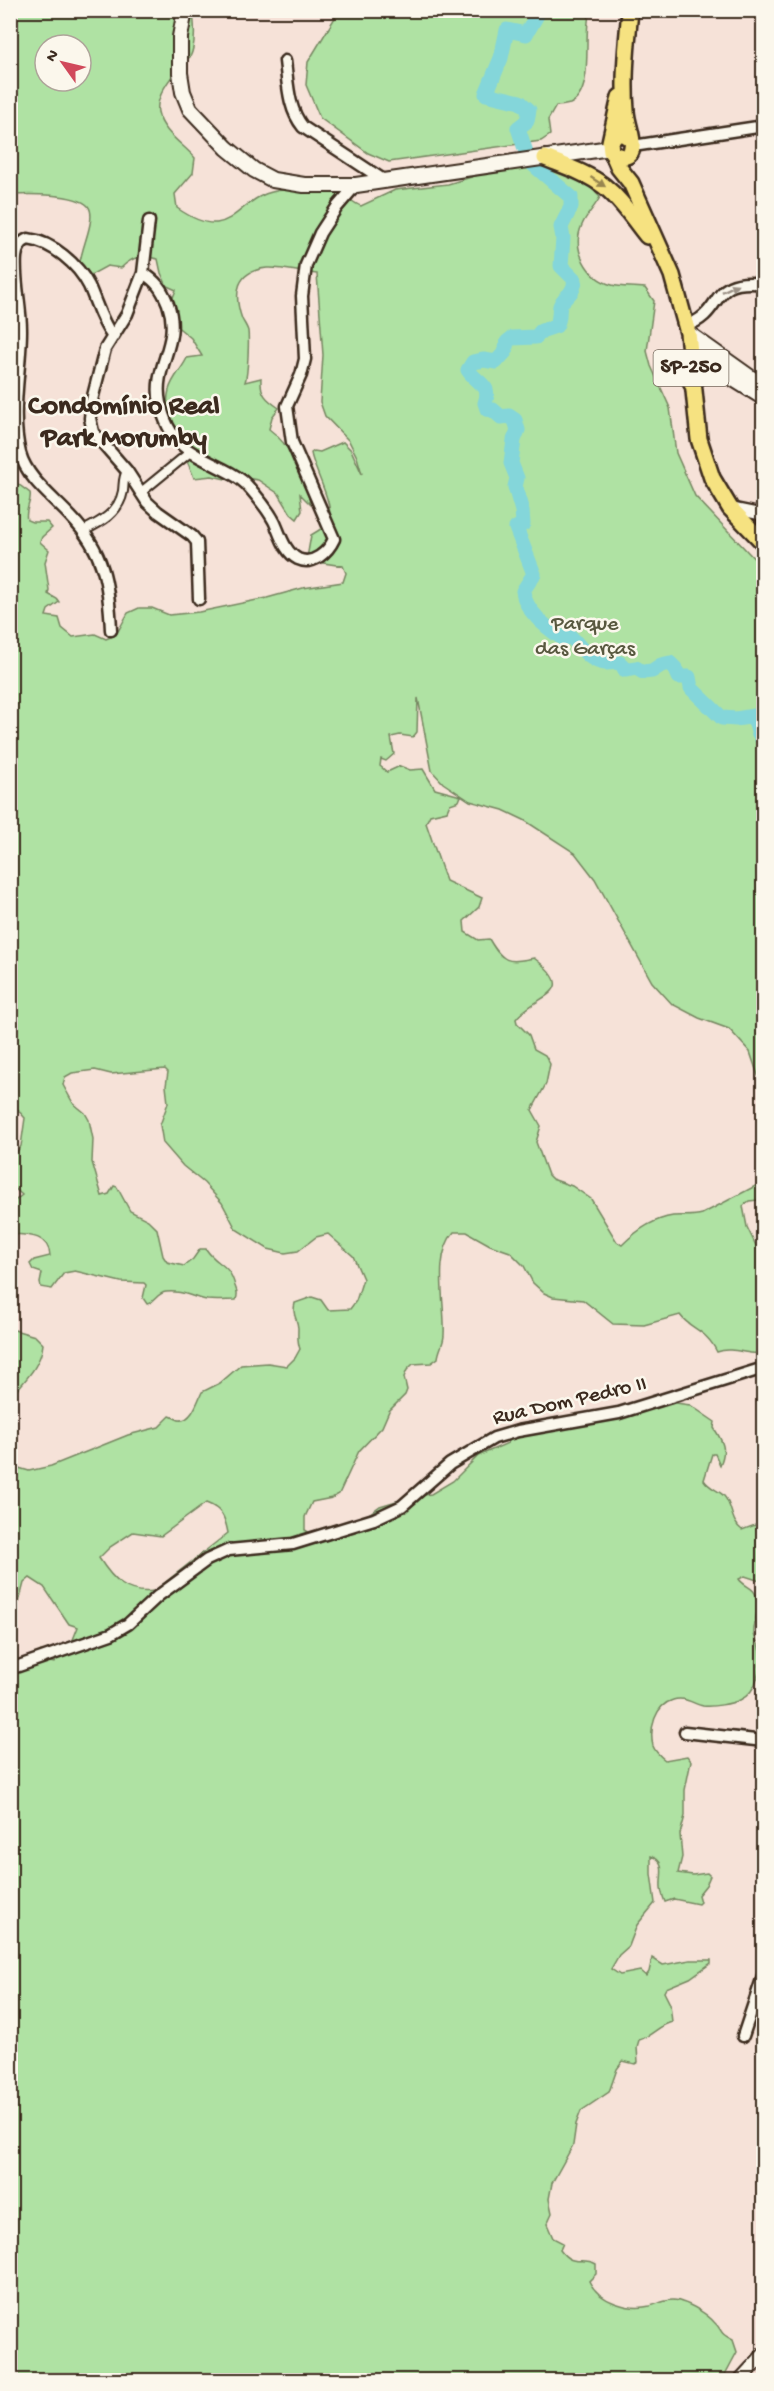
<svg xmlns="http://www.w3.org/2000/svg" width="774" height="2391" font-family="'Gochi Hand',sans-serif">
<rect width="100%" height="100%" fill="#f6e2d8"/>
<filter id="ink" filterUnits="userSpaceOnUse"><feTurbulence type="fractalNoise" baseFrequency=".0167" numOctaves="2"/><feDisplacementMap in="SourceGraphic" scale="12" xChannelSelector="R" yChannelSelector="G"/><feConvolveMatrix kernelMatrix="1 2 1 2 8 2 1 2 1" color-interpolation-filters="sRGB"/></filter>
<g filter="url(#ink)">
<path fill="#afe2a3" stroke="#758660" stroke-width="1.5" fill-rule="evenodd" d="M 11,11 L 192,11 C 195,22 196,46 190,57 C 190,57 184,62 183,63 C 174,73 155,96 158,112 C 162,132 183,144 195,158 L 193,173 L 175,194 L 177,208 C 233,247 233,199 276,191 C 284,189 334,191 341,194 C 348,197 353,203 361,206 L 395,190 L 448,184 L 505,167 L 561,171 L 577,177 L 589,186 L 600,197 C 595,207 586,215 582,225 C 571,249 587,278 612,285 C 622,288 634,286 645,288 L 654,301 L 647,351 L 651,366 L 670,408 L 676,453 L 695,496 L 763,568 L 763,1090 L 750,1052 L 729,1029 L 699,1018 L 672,1004 L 652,982 L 595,879 L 575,853 L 524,820 L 503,810 L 470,801 L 443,783 L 432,771 L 418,698 L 417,732 L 413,737 L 400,735 L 391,737 L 394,754 L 386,761 L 381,759 L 380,766 L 387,772 L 400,766 L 410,770 L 423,769 L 435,789 L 461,796 L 459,801 L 450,804 L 447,811 L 430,815 L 426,823 L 446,881 L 482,898 L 479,907 L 464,921 L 465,932 L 478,940 L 489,939 C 503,963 507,963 534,958 C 583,995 535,993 516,1019 L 517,1023 L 529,1035 L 534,1049 L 545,1055 L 550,1064 L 546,1084 L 532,1110 L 541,1126 L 536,1142 L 548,1175 L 552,1179 L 572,1186 L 591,1199 L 617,1242 L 622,1245 C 636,1231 652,1219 673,1216 C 683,1215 692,1217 702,1214 L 763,1182 L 763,1207 L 758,1200 L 749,1201 L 743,1206 L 747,1227 L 763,1260 L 763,1353 C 747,1356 734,1346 717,1352 C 706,1329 691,1330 680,1315 L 644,1325 L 613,1324 L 583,1300 L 553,1297 L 544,1293 L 533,1283 L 524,1266 L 510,1252 L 490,1245 L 467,1232 L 454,1232 C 432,1257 446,1305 444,1335 C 444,1343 439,1349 438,1358 L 431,1363 L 413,1364 L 407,1370 L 404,1377 L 407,1390 L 405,1395 L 389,1411 L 382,1427 L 359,1451 L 339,1494 L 332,1498 L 312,1502 L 305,1517 L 305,1530 L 310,1533 L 362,1519 L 380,1506 L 410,1497 L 431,1494 L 453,1481 L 478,1456 L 508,1443 L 507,1441 L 501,1438 L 508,1430 L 521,1424 L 662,1401 L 690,1405 L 715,1422 L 714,1428 C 723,1442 727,1449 720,1465 L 715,1454 L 712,1454 L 704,1480 C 709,1488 718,1490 724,1496 C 733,1506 730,1521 742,1530 L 763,1522 L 763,1582 L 745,1576 L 739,1579 C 744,1587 755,1587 757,1598 C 760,1609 753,1623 754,1634 C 755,1639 758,1643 759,1647 C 763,1665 758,1692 740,1700 C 731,1704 713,1707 703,1706 C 693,1704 684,1696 673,1700 C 655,1705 649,1729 653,1746 C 655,1752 660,1756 665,1760 L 687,1756 L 691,1761 L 685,1790 L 685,1816 L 680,1834 L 682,1857 L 678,1873 L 693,1875 L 707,1873 L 710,1876 L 706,1885 L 698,1895 L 700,1902 L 698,1904 L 674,1899 L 665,1902 C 663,1897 661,1892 661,1887 C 660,1874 667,1862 651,1856 L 651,1874 L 655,1903 L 637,1925 L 629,1946 L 619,1955 L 611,1969 L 620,1975 L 640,1971 L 646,1976 L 649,1972 L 652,1958 L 663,1965 L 690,1960 L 711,1960 L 711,1963 L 690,1978 L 666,1988 L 664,1992 L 670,2004 L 672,2022 C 659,2025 652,2036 639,2040 L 637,2047 L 638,2062 L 635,2064 L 623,2061 L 617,2069 L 609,2092 L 581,2111 L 576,2124 L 573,2145 L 552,2183 L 549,2199 L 552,2213 L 547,2224 L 553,2238 L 563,2243 L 560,2250 C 573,2268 582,2256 596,2264 L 596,2274 L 589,2281 C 599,2302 629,2311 650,2306 C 661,2303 671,2297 682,2302 C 692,2305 707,2314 714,2322 C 724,2331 717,2332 733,2340 L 737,2352 L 722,2380 L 11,2380 L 11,1671 L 41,1651 L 47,1661 L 54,1663 L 72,1642 L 78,1627 L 69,1624 L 44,1587 L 30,1578 L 24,1583 L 19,1602 L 11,1600 L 10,1455 L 19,1468 L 29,1471 L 51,1466 L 128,1435 L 159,1427 L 170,1416 C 173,1417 176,1419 179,1420 C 192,1422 198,1400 202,1392 L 220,1383 L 241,1365 L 268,1363 L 287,1366 L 295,1358 L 300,1349 C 297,1341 298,1336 298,1328 C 297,1317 292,1316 295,1303 L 312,1297 L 321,1300 L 328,1310 L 350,1309 L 356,1301 L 363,1279 L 353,1256 L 328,1234 L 316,1237 L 298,1251 L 285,1253 L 268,1249 L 236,1229 L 222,1203 L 204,1183 L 183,1166 L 163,1143 L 160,1125 L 168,1103 L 166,1086 L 168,1072 L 165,1069 L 111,1074 L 95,1070 L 72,1073 L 65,1077 L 63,1085 L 73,1103 L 85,1113 L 89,1120 L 93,1139 L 92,1162 L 102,1196 L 109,1194 L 114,1186 L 117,1187 L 130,1211 L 148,1220 L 157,1229 L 163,1256 L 167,1262 L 184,1266 L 193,1259 L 200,1249 L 206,1249 C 217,1266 229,1262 235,1286 C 237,1291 238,1294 236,1300 C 227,1300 217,1301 207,1300 C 193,1298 182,1290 166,1292 C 157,1293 155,1302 147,1304 L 143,1298 L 146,1285 L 144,1283 L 121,1282 L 75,1271 L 64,1273 L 52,1289 L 41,1287 L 40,1283 L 42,1273 L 33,1270 L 30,1264 L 34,1260 L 50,1256 C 49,1234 27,1235 11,1234 L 11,1204 L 22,1195 L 11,1185 L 11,1160 L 21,1146 L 25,1118 L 16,1108 L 10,1096 L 11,479 L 30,493 C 32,502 24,510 27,520 L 32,522 L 47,522 L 52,528 L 42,537 L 40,542 L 49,550 L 45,562 L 49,590 L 48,594 L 57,599 L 59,602 L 48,610 L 46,616 L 59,618 L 62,628 L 73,637 L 95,634 L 106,639 L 116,635 L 128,613 L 139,608 L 152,608 L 169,615 L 199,612 L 267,598 L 303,588 L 343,582 L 346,573 L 343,566 L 310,561 L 307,558 L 311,535 C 316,532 324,528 327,523 C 338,510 313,469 311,453 L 314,451 L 320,452 L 343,442 L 351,450 L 362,474 L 357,457 L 349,441 L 325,416 L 320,402 L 323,355 L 317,274 C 301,273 283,267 267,268 C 236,271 233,293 242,319 C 244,323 247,327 248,331 C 249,339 248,374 245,382 L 261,378 C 260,394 266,399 279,408 L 272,417 L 269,429 C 289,443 307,480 310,504 L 300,494 L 302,511 L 297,519 L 291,514 L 279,494 L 258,480 L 246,478 L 230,480 L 212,476 L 194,478 C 185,451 161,420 169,390 C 172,378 182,369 187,358 L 202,356 L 191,338 L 169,320 L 170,305 L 176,290 L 167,286 L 161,273 L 158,259 C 142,255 133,256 121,268 L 107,266 L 89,276 L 79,270 C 80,253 87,240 90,224 C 91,219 92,211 88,206 C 76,193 27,194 11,195 ZM 45,45 L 81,45 L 81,81 L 45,81 ZM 206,1503 C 222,1509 225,1517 228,1533 L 154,1591 C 127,1595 113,1580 99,1558 L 110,1547 L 133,1532 L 161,1536 Z
M 339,11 L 590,11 C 582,34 596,92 570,104 C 566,105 560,106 556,106 L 548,120 L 550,135 L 541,141 L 389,162 L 368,153 L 320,118 L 306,85 L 308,62 Z
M 11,1329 L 35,1336 L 43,1344 C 41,1366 24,1381 11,1397 Z"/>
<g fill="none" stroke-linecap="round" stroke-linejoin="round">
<path stroke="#84d6da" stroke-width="15" d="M 540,10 L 526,34 L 507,30 L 501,58 L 486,94 L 520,102 L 529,110 L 527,121 L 518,128 L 529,161 L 571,197 L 571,207 L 561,227 L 563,238 L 561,266 L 575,280 C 573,297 564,295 560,306 C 558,314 561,317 556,326 L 541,331 L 536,337 L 512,338 L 507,342 L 505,352 L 496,362 L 484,360 L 473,362 L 468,370 C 477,384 492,384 485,403 L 487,409 L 493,410 L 501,417 L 509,416 L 515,420 L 518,430 L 514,440 L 511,463 L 517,478 L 515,487 L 522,511 L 523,524 L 516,528 L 534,574 L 523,591 C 525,611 546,627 562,638 L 571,637 C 581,647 589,661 605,663 C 615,664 619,658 625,670 L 636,668 L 643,672 L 652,671 L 661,665 L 670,663 L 675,668 L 679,677 L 689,677 L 691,688 L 722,718 L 736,719 L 754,716 L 758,732 L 764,742"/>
<defs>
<path id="pedestrian" d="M 140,493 L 189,453
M 83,531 C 101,522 119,513 123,491 C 124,483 123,478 127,471"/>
<path id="minor" d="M 285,61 C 288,84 288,109 303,127 L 385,181
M 633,146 L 764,126
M 149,221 L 143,273 L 127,314 L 105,349 L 92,400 L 90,418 L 93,432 L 127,471 L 147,502 L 158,512 L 192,536 L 197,542 L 199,599
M 143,273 C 156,281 162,289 168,304 C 182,344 152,365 160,403 C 169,444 189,452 223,469 C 231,473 240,478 246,484 C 256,495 267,508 274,521 C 280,533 284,552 298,559 C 313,566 328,552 334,539 L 292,442 L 287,406 L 301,375 L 305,359 L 302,296 L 306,265 L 320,233 L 337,207 L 356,185
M 685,326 C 727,313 706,276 764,284
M 730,508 L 764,515
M 111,630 C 109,584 104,551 71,517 C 54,498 27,479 20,453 C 10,414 21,369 21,330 C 21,306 14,280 16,257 C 17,249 21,242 28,239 C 52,242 78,264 89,286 C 97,304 101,321 113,337
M 10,1669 L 111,1634 L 128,1624 L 158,1596 L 207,1560 L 229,1550 L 293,1544 L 374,1519 L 402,1506 L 450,1464 L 494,1438 L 518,1431 L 619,1413 L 764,1368
M 685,1732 L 764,1741
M 743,2036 L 764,1973"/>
<path id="tertiary" d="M 740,2380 L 764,2354"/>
<path id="secondary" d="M 185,10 L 180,37 L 180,73 L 183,92 L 190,109 L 227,148 L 254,170 L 273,180 L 304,185 L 356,185 L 610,148
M 688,333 L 764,387
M 690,352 L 764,398"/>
<path id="primary" d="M 630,10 C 627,44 623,77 626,110 C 626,121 634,139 632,147 C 631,160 618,158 611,152 L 610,142 L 617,134 L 623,134 L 631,139
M 610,142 L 620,97
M 613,154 L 619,168 L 631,183 L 672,275 L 688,333 L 699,439 L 712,478 L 730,508 L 764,543
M 545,158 C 565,166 587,173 604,186 C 622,200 633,219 647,236
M 692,384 L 703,370 L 712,365"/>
</defs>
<use href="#pedestrian" stroke="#3b2a1e" stroke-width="12"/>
<use href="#minor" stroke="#3b2a1e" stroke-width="15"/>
<use href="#tertiary" stroke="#3b2a1e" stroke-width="16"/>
<use href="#secondary" stroke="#3b2a1e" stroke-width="18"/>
<use href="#primary" stroke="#3b2a1e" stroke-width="20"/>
<use href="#pedestrian" stroke="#fbf7ec" stroke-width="8"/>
<use href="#minor" stroke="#fbf7ec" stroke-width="10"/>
<use href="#tertiary" stroke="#fbf7ec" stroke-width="12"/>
<use href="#secondary" stroke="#fbf7ec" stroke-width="14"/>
<use href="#primary" stroke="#f6e281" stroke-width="15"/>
</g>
<defs><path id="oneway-solid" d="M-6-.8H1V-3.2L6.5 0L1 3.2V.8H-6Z" transform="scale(1.5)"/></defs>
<use fill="#988650" href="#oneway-solid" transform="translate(598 182) rotate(33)"/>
<use fill="#9b9085" href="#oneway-solid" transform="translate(730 288) rotate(-26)"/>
</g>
<g text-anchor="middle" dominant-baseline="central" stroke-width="5" stroke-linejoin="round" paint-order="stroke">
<rect fill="#fbf7ec" stroke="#75685c" stroke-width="1.5" x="653.5" y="350" width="75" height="36" rx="4.5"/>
<g font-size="21" font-weight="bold" fill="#3b2a1e">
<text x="691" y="368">SP-250</text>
</g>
<g font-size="22" fill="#58583f" stroke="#fbf7ec">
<text x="585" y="625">Parque<tspan x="585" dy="25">das Garças</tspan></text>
</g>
<g font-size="22" fill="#3b2a1e" stroke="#fbf7ec">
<text transform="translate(570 1402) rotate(-13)">Rua Dom Pedro II</text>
</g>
<g font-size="28" font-weight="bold" fill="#3b2a1e" stroke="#fbf7ec">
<text x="124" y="407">Condomínio Real<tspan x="124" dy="32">Park Morumby</tspan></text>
</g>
</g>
<rect width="774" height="2391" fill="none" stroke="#fbf7ec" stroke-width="36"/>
<rect x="18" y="18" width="738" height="2355" fill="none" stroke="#3b2a1e" stroke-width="2" filter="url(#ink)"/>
<g transform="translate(63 63) rotate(304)"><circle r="28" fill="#fbf7ec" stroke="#aea59a" stroke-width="1.5"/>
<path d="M0-4.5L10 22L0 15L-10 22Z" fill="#d1495b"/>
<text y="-9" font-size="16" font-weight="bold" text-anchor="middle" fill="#3b2a1e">N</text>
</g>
</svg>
